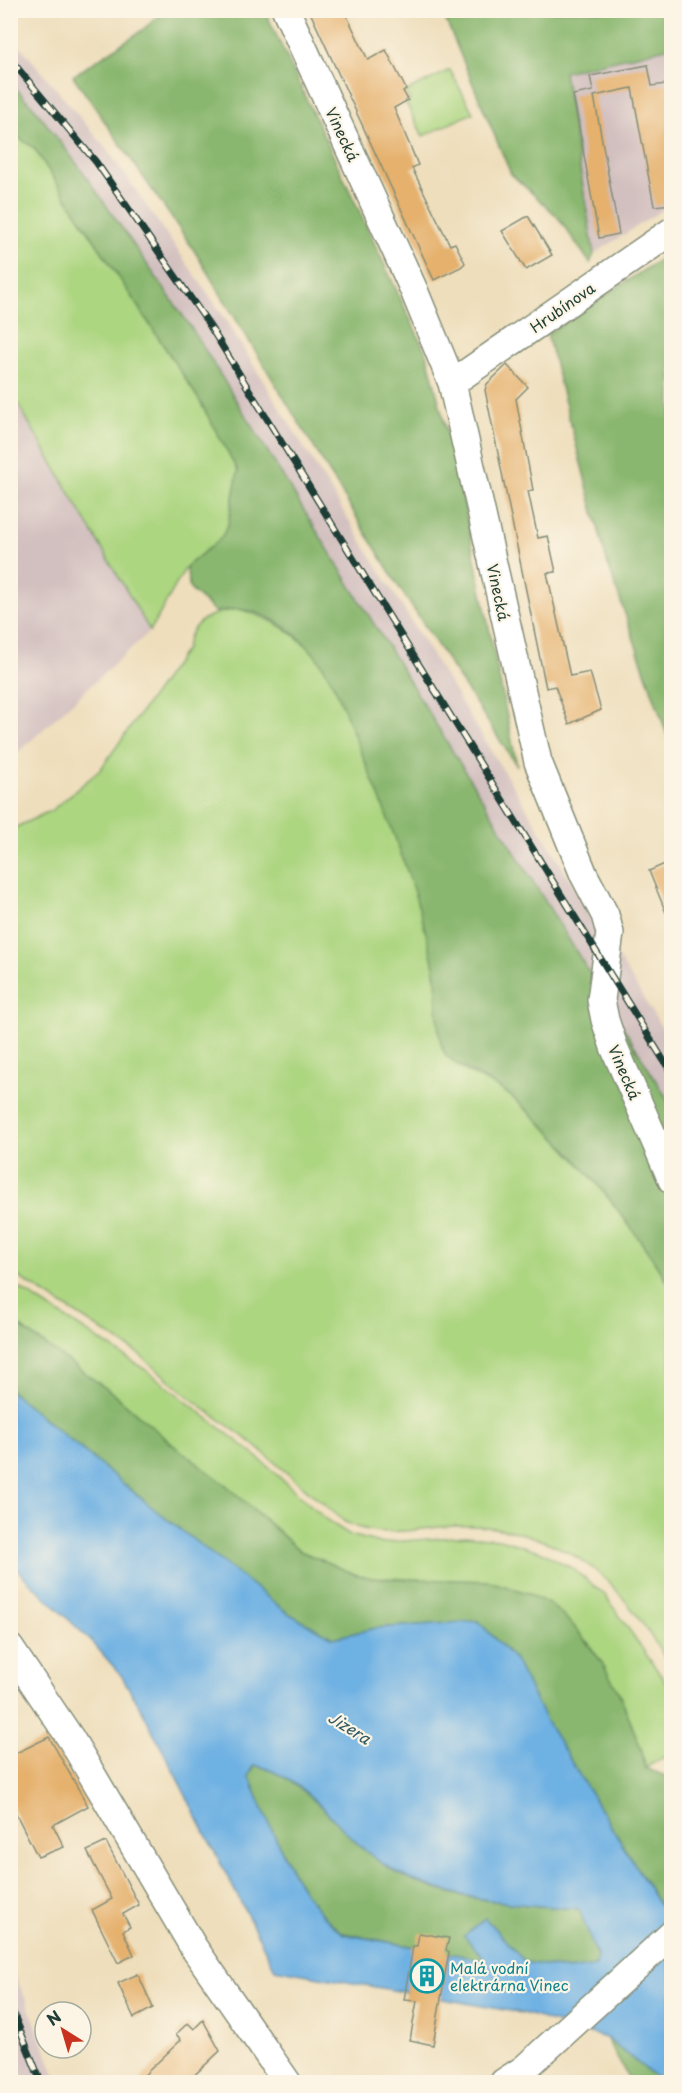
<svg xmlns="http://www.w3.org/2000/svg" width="682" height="2093" font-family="'Playpen Sans',sans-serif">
<rect width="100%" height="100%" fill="#fcf5e5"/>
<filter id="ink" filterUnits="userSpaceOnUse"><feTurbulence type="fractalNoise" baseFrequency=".0167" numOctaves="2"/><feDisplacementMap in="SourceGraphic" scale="12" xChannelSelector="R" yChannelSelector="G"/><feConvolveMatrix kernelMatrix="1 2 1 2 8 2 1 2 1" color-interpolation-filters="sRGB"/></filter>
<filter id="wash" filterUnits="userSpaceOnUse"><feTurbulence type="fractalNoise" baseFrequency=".008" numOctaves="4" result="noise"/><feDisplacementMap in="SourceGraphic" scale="24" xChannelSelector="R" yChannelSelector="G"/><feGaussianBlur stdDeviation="1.35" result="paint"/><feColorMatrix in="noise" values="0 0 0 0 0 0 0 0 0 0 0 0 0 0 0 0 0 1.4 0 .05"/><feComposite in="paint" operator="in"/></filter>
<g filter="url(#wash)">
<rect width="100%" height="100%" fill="#eedebc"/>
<path fill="#d2bfbf" d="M 10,34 L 109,152 L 220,311 L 671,1043 L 671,1105 L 192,329 L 83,172 L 11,84 Z
M 671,47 L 671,204 L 594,254 L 564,71 Z
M 10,392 L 150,631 L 11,759 L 10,759 Z
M 10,1965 L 26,2000 L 58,2082 L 23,2082 L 11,2051 Z"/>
<path fill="#add681" stroke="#668a5a" stroke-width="1.5" d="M 450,70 L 473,113 L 423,136 L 406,103 L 410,100 L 405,92 Z
M 10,132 L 34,148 L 198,398 L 238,471 L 228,525 L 221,538 L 186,567 L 150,631 L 11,392 Z
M 238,609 C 267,616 290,629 312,651 C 334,674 344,711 356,740 C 385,811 424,897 435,973 C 439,999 437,1025 443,1050 C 449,1056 456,1064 463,1069 C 480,1080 499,1085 514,1099 C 576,1153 628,1218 671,1287 L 671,1667 C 651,1636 630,1601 602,1576 C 563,1541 504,1523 453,1526 C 413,1528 382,1540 345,1522 L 252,1443 L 194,1401 L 139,1354 L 11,1272 L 10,830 L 52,810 L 100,770 L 186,649 C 190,620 211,613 238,609 Z
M 10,1282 L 149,1372 L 256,1456 L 328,1521 L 350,1535 L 380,1543 L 466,1536 L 499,1539 L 540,1551 L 573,1569 L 605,1595 L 671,1690 L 671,1753 L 645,1768 L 642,1751 L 619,1693 L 588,1642 L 489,1581 L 373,1578 L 357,1575 L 300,1551 L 226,1485 L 173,1445 L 114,1394 L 11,1320 Z"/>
<path fill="#8ab76f" stroke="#547a52" stroke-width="1.5" d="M 165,11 L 265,11 L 427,355 L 459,480 L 517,766 L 399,587 L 192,247 L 73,76 L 141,31 Z
M 442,11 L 671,11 L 671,47 L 564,72 L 594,254 L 590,263 L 557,216 L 511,174 Z
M 10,82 L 35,109 L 83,172 L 192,329 L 671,1105 L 671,1287 C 628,1218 575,1150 512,1097 C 492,1081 467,1072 446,1056 C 433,1031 440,998 435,971 C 419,894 389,820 359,747 C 346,716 336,681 314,654 C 298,633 265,610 237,609 C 230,609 222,611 215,612 L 190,589 L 186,567 L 221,538 L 228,525 L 238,471 L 198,398 L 34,148 L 11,132 Z
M 671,252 L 671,746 L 607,562 L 547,334 Z
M 10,1320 L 114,1394 L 173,1445 L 226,1485 L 300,1551 L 357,1575 L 373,1578 L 489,1581 L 528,1593 L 551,1605 L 573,1625 L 601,1661 L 619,1693 L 642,1751 L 645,1768 L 671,1778 L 671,1910 L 666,1915 L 546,1721 L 515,1660 L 478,1621 L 376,1628 L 333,1638 L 288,1613 L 164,1517 L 11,1391 Z
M 255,1765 C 313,1780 339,1837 388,1867 C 443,1902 517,1904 580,1909 L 597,1957 L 595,1967 L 568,1970 L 525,1962 L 485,1918 L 487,1961 L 344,1933 C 297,1902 271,1826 249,1776 Z
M 606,2038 L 662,2082 L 630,2081 Z"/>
<path fill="#6eb1e3" stroke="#46778c" stroke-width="1.5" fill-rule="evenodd" d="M 10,1391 L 164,1517 L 288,1613 L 333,1638 L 376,1628 L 478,1621 L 515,1660 L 546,1721 L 671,1924 L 671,2082 L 662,2082 L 606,2038 L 527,2014 L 275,1969 L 143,1712 L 121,1675 L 93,1643 L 11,1564 ZM 254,1765 C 313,1778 339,1838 388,1867 C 444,1901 516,1904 579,1909 L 597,1956 L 596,1966 L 568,1970 L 525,1962 L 485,1918 L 464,1936 L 486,1960 L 344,1934 C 297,1902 271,1827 249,1776 Z"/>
<g id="blocks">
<path fill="#e5b16d" d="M 309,10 L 344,10 L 368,60 L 386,50 L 406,89 L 403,91 L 408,100 L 394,108 L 418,165 L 412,168 L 450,245 L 455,243 L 465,263 L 461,267 L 434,280 Z
M 648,65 L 652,86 L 672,83 L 672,204 L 654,206 L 632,88 L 594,96 L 619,234 L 599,238 L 573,95 L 593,91 L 590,76 Z
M 528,216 L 552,255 L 526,270 L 502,231 Z
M 507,365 L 528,387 L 516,399 L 533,490 L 528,491 L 538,538 L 548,536 L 556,572 L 547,573 L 570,676 L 590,672 L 601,710 L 569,724 L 555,686 L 546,688 L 485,390 L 487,384 Z
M 667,863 L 672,874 L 671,925 L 649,871 Z
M 49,1737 L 88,1806 L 53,1825 L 64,1847 L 38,1857 L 10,1802 L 10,1756 Z
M 106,1842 L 139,1905 L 123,1914 L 130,1927 L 123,1931 L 134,1955 L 118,1963 L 92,1910 L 112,1899 L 87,1851 Z
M 419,1933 L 449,1938 L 446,1950 L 449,1952 L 433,2045 L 410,2040 L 417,2001 L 404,2000 L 413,1946 L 417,1946 Z
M 138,1974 L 153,2008 L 134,2018 L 118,1983 Z
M 203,2020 L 220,2051 L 187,2082 L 137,2082 L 181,2040 L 176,2034 L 188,2023 L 194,2029 Z"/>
</g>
</g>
<g filter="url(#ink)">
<use href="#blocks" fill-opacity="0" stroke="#868e78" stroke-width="1.5"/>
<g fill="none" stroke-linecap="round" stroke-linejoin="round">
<defs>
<path id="minor" d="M 286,10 L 413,288 L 452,383 L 538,762 L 584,875 L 605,915 L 610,933 L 601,1000 L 605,1020 L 614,1047 L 672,1180
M 452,383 L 672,231
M 10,1648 L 71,1739 L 194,1948 L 287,2082
M 504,2082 L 524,2069 L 672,1934"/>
</defs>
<use href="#minor" stroke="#868e78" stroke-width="30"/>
<use href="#minor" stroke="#fff" stroke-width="27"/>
<defs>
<path id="rail" d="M 10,59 L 96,162 L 206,320 L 672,1074
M 10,2005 L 41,2082"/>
</defs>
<use href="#rail" stroke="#1f3d34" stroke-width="7"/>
<use href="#rail" stroke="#fcf5e5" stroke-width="4.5" stroke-dasharray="14" stroke-linecap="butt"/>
</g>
</g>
<defs>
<symbol id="building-ring" viewBox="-11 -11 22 22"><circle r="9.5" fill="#fcf5e5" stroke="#0f9aa8" stroke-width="1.5"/><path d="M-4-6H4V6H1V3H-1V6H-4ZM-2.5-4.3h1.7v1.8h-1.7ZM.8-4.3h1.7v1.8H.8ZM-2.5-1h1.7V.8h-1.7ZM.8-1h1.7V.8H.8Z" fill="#0f9aa8"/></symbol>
</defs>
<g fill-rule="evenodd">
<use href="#building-ring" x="408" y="1957" width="38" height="38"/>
</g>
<g text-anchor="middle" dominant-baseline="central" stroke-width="4.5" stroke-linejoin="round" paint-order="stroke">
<g font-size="15" fill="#1f3d34" stroke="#fcf5e5">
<text transform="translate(343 134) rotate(65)">Vinecká</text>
<text transform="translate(562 307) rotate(-35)">Hrubínova</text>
<text transform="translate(499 592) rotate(78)">Vinecká</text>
<text transform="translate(625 1072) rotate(67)">Vinecká</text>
</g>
<g font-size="15" fill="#0d838f" stroke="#fcf5e5" text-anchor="start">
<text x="450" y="1967">Malá vodní<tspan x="450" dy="17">elektrárna Vinec</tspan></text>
</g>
<g font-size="16" font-style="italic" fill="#335a60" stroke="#fcf5e5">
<text transform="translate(350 1727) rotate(32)">Jizera</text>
</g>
</g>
<rect width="682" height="2093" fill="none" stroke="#fcf5e5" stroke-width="36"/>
<g transform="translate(63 2030) rotate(323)"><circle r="28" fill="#fcf5e5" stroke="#a4ab9e" stroke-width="1.5"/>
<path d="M0-4.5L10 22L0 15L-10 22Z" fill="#c8321e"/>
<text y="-9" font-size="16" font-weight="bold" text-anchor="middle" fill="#1f3d34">N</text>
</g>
</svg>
